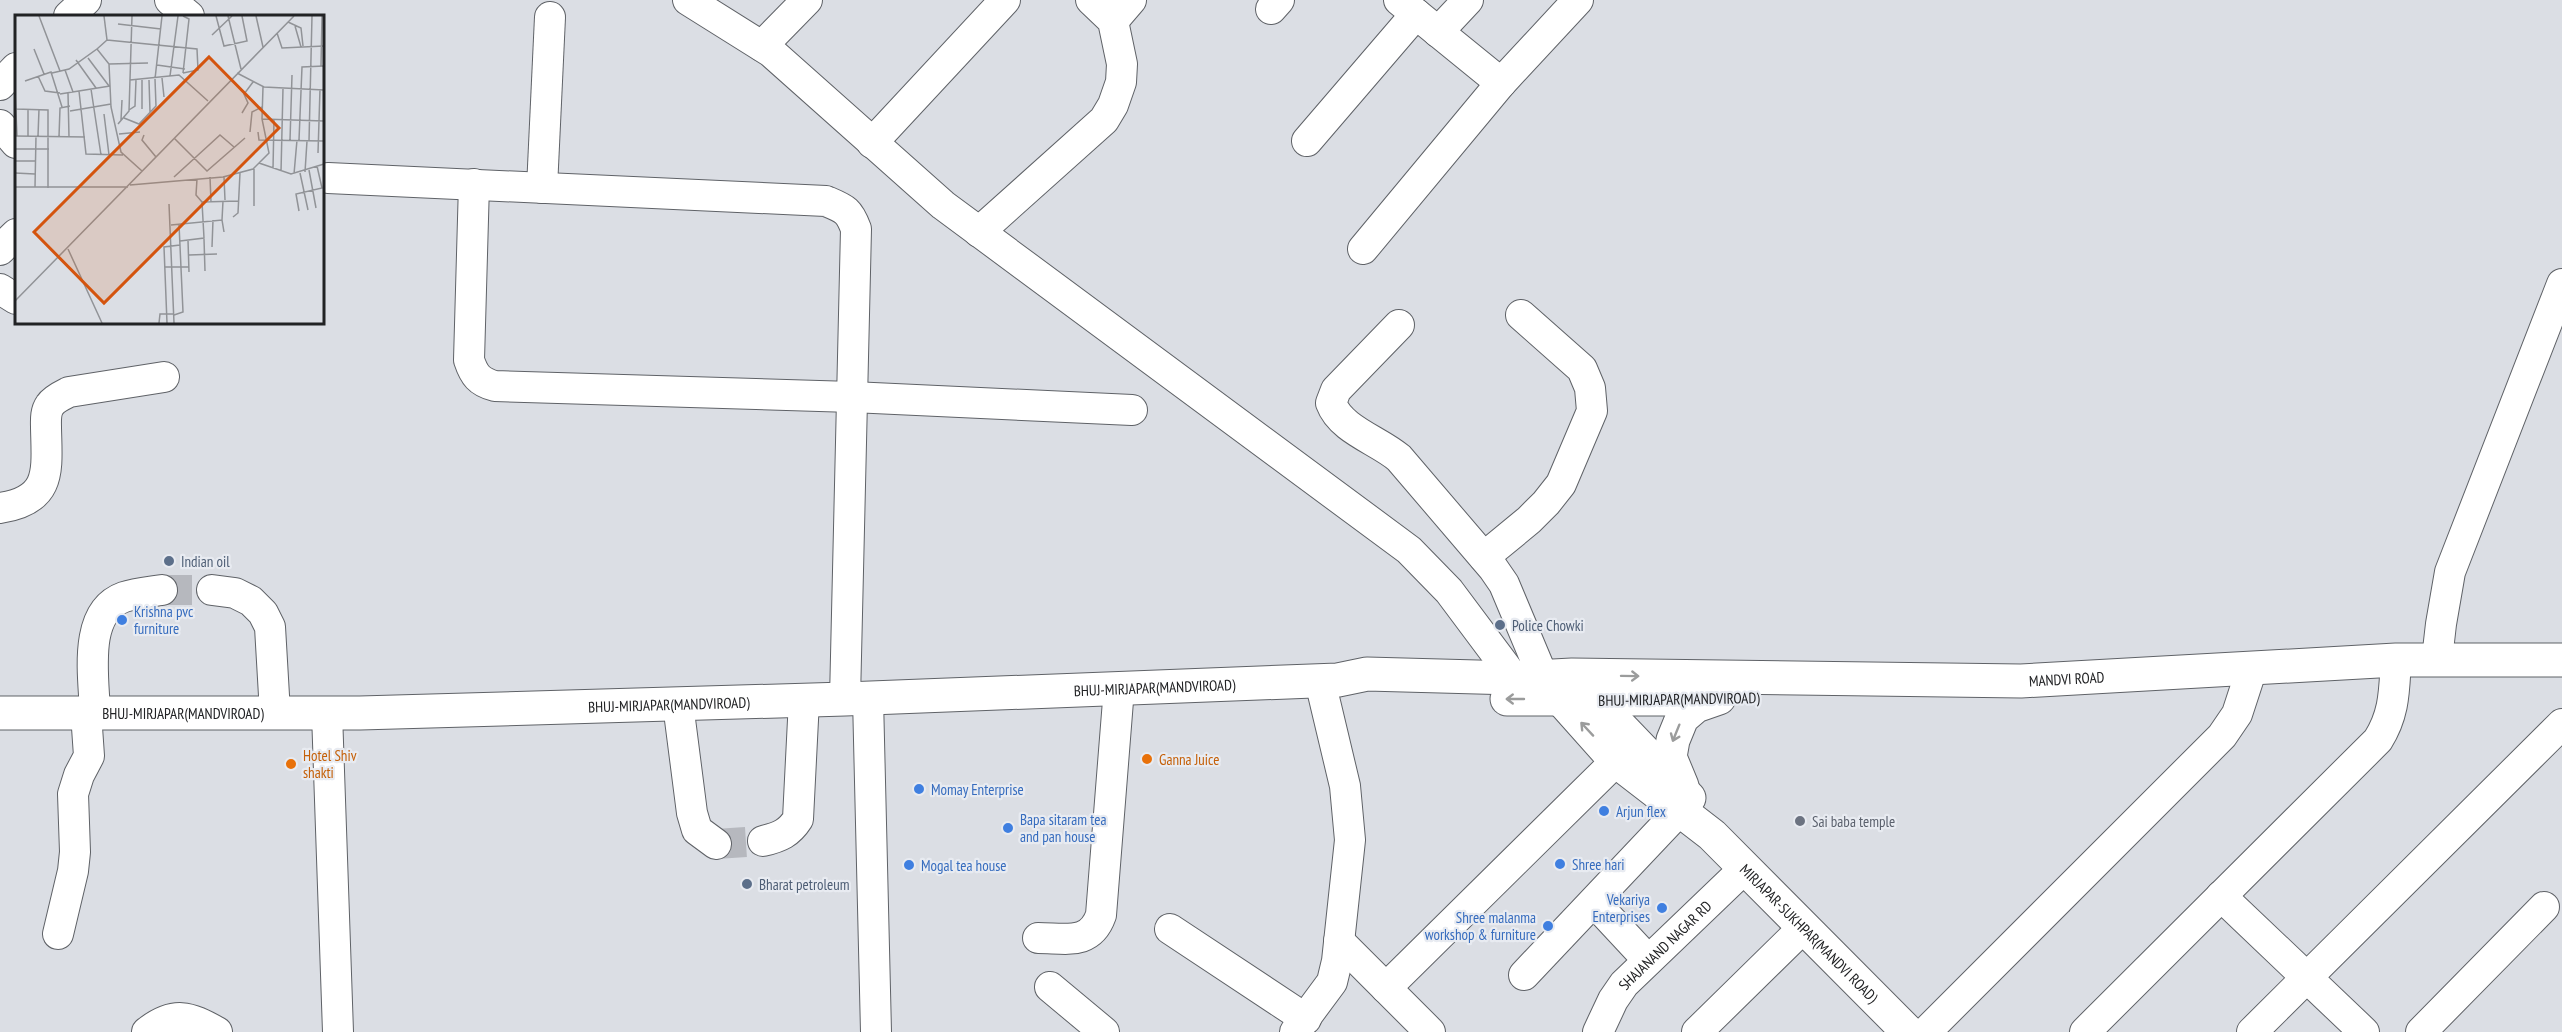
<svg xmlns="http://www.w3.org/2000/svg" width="2562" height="1032" font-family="'PT Sans Narrow',sans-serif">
<rect width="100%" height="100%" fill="#dbdee4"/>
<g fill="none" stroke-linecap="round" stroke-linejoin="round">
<path stroke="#b6b8be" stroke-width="30" stroke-dasharray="30 15" stroke-linecap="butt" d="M 162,590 L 212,590
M 716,844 L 763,841"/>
<defs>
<g id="minor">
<path d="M 170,0 L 189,16"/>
<path d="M 688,0 L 771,52 L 943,205 L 1409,550 L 1449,591 L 1514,678"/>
<path d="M 1399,0 L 1501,83"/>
<path d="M 1271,9 L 1279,0"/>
<path d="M 69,16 L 86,0"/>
<path d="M 1113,21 L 1131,0"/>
<path d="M 1438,32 L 1468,0"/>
<path d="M 762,46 L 807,0"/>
<path d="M 0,85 L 16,68"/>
<path d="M 0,125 L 16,143"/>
<path d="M 1307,141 L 1416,14"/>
<path d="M 872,143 L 1005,0"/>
<path d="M 328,178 L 826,201 C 845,209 849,210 856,229 L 845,699"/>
<path d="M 474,184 L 469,360 C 474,375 479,382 495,386 L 852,397 L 1132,410"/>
<path d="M 542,188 L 550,17"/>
<path d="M 979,232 L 1104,120 L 1113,105 L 1121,82 L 1122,64 L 1113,21 L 1091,0"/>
<path d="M 1363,249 L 1501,83 L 1578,0"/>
<path d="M 0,250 L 16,234"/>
<path d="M 0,289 L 16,299"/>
<path d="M 1399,325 L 1336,390 L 1331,403 C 1341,430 1378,440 1399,458 L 1493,568 L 1504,584 L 1543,677"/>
<path d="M 0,508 C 52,500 47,471 46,428 C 46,421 45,412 50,405 C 54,399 63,395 69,392 L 164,377"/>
<path d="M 1484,557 L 1529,520 L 1546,503 L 1561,484 L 1592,411 L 1590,388 L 1582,369 L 1521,315"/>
<path d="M 212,590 L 235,593 L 251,601 L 263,613 L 270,627 L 275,713"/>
<path d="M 2437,659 L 2441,624 L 2450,572 L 2562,284"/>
<path d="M 868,698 L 876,1032"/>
<path d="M 678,704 L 692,813 L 697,830 L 716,844"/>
<path d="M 95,713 C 94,678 82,612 124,597 C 136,593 149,592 162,590"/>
<path d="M 327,713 L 338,1032"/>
<path d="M 763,841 C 780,837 789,833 798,819 L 804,700"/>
<path d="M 2221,896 L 2364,1032"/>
<path d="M 1594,902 L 1648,960"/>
<path d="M 1170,929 L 1306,1019"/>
<path d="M 58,934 L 73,871 L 75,852 L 73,794 L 79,775 L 89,756 L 86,713"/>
<path d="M 1038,938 C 1066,938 1090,946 1101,915 L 1119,688"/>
<path d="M 1339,941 L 1430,1032"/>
<path d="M 1524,975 L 1680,810"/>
<path d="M 1050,987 L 1104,1032"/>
<path d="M 1386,988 L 1616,761"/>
<path d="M 147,1032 C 174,1011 189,1016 217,1032"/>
<path d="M 1295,1032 L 1332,982 L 1337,961 L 1350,840 L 1345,786 L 1320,681"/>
<path id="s1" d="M 1598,1032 L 1613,1000 L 1624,984 L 1745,868"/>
<path d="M 1697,1032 L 1804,927"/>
<path d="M 1926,1032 L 2222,736 L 2237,714 L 2252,668"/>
<path d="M 2085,1032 L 2378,740 C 2395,713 2394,690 2396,660"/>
<path d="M 2252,1032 L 2562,724"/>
<path d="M 2421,1032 L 2544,907"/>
</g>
<g id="major">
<path id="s2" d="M 1551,688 L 1616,761 L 1712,835 L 1908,1032"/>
<path d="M 1585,690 L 1689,798"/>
<path d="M 1507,699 L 1675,699"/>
<path id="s3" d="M 0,713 L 360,713 L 845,699 L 1338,680 L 1367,674 L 1514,678 L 1572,675 L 2021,681 L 2396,660 L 2562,660"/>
<path d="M 1682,786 L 1670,757 L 1673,740 L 1682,718 L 1696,706 L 1719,698"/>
</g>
</defs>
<use href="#minor" stroke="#5f6267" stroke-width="32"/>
<use href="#major" stroke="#5f6267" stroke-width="35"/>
<use href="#minor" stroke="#fff" stroke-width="30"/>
<use href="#major" stroke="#fff" stroke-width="33"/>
</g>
<defs><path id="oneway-shaft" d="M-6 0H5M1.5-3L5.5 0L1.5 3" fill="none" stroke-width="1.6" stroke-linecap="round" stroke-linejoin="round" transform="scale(1.5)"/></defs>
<g stroke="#9b9c9c">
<use href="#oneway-shaft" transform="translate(1630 676) rotate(1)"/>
<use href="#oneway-shaft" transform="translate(1515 699) rotate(-180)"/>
<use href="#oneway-shaft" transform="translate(1587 729) rotate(-133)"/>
<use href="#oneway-shaft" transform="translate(1676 733) rotate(112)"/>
</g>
<g fill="#5c6f8a" stroke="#e8ebf1" stroke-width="2">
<circle cx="169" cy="561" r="6"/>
<circle cx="1500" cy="625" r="6"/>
<circle cx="747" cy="884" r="6"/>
</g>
<g fill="#3f7fe0" stroke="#e8ebf1" stroke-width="2">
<circle cx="122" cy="620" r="6"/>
<circle cx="919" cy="789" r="6"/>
<circle cx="1604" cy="811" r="6"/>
<circle cx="1008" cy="828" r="6"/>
<circle cx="1560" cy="864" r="6"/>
<circle cx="909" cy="865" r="6"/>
<circle cx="1662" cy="908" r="6"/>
<circle cx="1548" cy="926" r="6"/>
</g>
<g fill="#e8710a" stroke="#e8ebf1" stroke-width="2">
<circle cx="1147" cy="759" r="6"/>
<circle cx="291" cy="764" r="6"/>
</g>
<circle fill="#6b7280" stroke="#e8ebf1" stroke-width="2" cx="1800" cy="821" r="6"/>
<g text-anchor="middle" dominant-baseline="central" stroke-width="4.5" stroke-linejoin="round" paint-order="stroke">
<g font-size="15" fill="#4e5e75" stroke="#e8ebf1" text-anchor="start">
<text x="181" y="561">Indian oil</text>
<text x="1512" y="625">Police Chowki</text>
<text x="759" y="884">Bharat petroleum</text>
</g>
<g font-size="15" fill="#366cbe" stroke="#e8ebf1" text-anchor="start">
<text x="134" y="611">Krishna pvc<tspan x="134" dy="17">furniture</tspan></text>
<text x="931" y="789">Momay Enterprise</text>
<text x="1616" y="811">Arjun flex</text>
<text x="1020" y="819">Bapa sitaram tea<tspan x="1020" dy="17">and pan house</tspan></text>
<text x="1572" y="864">Shree hari</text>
<text x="921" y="865">Mogal tea house</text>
<text x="1650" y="899" text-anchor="end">Vekariya<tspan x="1650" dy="17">Enterprises</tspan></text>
<text x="1536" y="917" text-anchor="end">Shree malanma<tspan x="1536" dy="17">workshop &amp; furniture</tspan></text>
</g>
<g font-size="15" fill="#212224" stroke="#e8ebf1">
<text stroke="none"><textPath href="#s3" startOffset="2068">MANDVI ROAD</textPath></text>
<text stroke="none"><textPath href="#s3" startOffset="1155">BHUJ-MIRJAPAR(MANDVIROAD)</textPath></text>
<text transform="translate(1679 699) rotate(-1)">BHUJ-MIRJAPAR(MANDVIROAD)</text>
<text stroke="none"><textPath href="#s3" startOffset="669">BHUJ-MIRJAPAR(MANDVIROAD)</textPath></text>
<text stroke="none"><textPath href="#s3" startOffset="183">BHUJ-MIRJAPAR(MANDVIROAD)</textPath></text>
<text stroke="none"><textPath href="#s2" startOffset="357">MIRJAPAR-SUKHPAR(MANDVI ROAD)</textPath></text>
<text stroke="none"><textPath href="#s1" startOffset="111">SHAJANAND NAGAR RD</textPath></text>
</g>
<g font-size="15" fill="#c56008" stroke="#e8ebf1" text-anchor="start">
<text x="303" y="755">Hotel Shiv<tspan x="303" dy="17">shakti</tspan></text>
<text x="1159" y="759">Ganna Juice</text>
</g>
<g font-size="15" fill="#5b616d" stroke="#e8ebf1" text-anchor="start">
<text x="1812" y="821">Sai baba temple</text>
</g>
</g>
<g transform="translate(15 15)">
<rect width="309" height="309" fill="#dbdee4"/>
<path fill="none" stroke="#919397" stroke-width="1.5" d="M 24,1 L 45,56M 201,1 L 209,31 L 232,26 L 227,1M 213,1 L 226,54M 241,1 L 248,32M 273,7 L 286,13 L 288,31M 103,9 L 146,14M 280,11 L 286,32M 262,18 L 267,33 L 309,31M 197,20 L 217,1M 92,25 L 182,34 L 183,55 L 168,58M 19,34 L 29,59M 82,34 L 92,25 L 89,1M 73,43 L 94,71M 61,45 L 81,73M 94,49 L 133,48M 142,50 L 170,54M 306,51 L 307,1M 50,55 L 58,77M 37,58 L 54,54 L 82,34 L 94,49 L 96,92 L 106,137 L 127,156M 168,58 L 174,4 L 168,1M 222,58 L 249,72 L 309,75M 23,61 L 30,76 L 45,78M 155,61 L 163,1M 147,63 L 149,82M 115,65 L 164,60 L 193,86M 134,65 L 135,97M 10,66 L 36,57 L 47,92M 76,74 L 86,140M 0,76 L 2,121M 64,76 L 71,139 L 108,140M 53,78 L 54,122M 45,79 L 95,71M 0,94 L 33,95 L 33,173M 127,94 L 127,65M 114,95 L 120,91 L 121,65M 55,96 L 96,89M 227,98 L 233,88 L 229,79 L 238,67M 89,99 L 94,140M 109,103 L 124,109 L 141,91 L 140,64 L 147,1M 247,104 L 309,106M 106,105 L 107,85M 103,109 L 114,96 L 117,1M 235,117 L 237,97 L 247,92M 243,117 L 244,125 L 309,126M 104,119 L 125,117M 129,120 L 127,125 L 141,142M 0,121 L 70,122M 13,121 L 13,94M 23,121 L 24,94M 44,122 L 45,93 L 55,91M 159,123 L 192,156 L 230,123M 275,125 L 277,60M 284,125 L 287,52 L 309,51M 294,126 L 297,1M 0,134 L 34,134M 303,138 L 305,74M 0,146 L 21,146M 244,148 L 276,159 L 309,149M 258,154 L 259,104M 294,155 L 301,193M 266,157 L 268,73M 290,157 L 292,126M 0,158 L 20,159M 285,158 L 293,195M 279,159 L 282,125M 159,162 L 205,120 L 219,132M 195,162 L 196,187M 209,162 L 210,185M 182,164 L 181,180 L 187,187 L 224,186M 115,170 L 208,162 L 238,154 L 254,138 L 247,104 L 248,72M 0,172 L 113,172M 20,172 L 21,121M 154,189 L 159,308M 239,191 L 239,154M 284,196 L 281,179 L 307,173 L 302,151M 218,202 L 223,198 L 225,158M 207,205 L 208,186M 156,210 L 207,205 L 209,217M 189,224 L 190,256M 173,225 L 174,257M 165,226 L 189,223 L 187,187M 197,232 L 198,205M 53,234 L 87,308M 174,240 L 202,239M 150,252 L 174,252M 0,286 L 279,1M 159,300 L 168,297 L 164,209M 144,308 L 145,299 L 159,299M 152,308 L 149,232 L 165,230"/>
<path fill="#d4540e" fill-opacity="0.15" stroke="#d4540e" stroke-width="3" d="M 194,42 L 264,113 L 89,288 L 19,217 Z"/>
<rect width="309" height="309" fill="none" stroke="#212224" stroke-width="3"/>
</g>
</svg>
